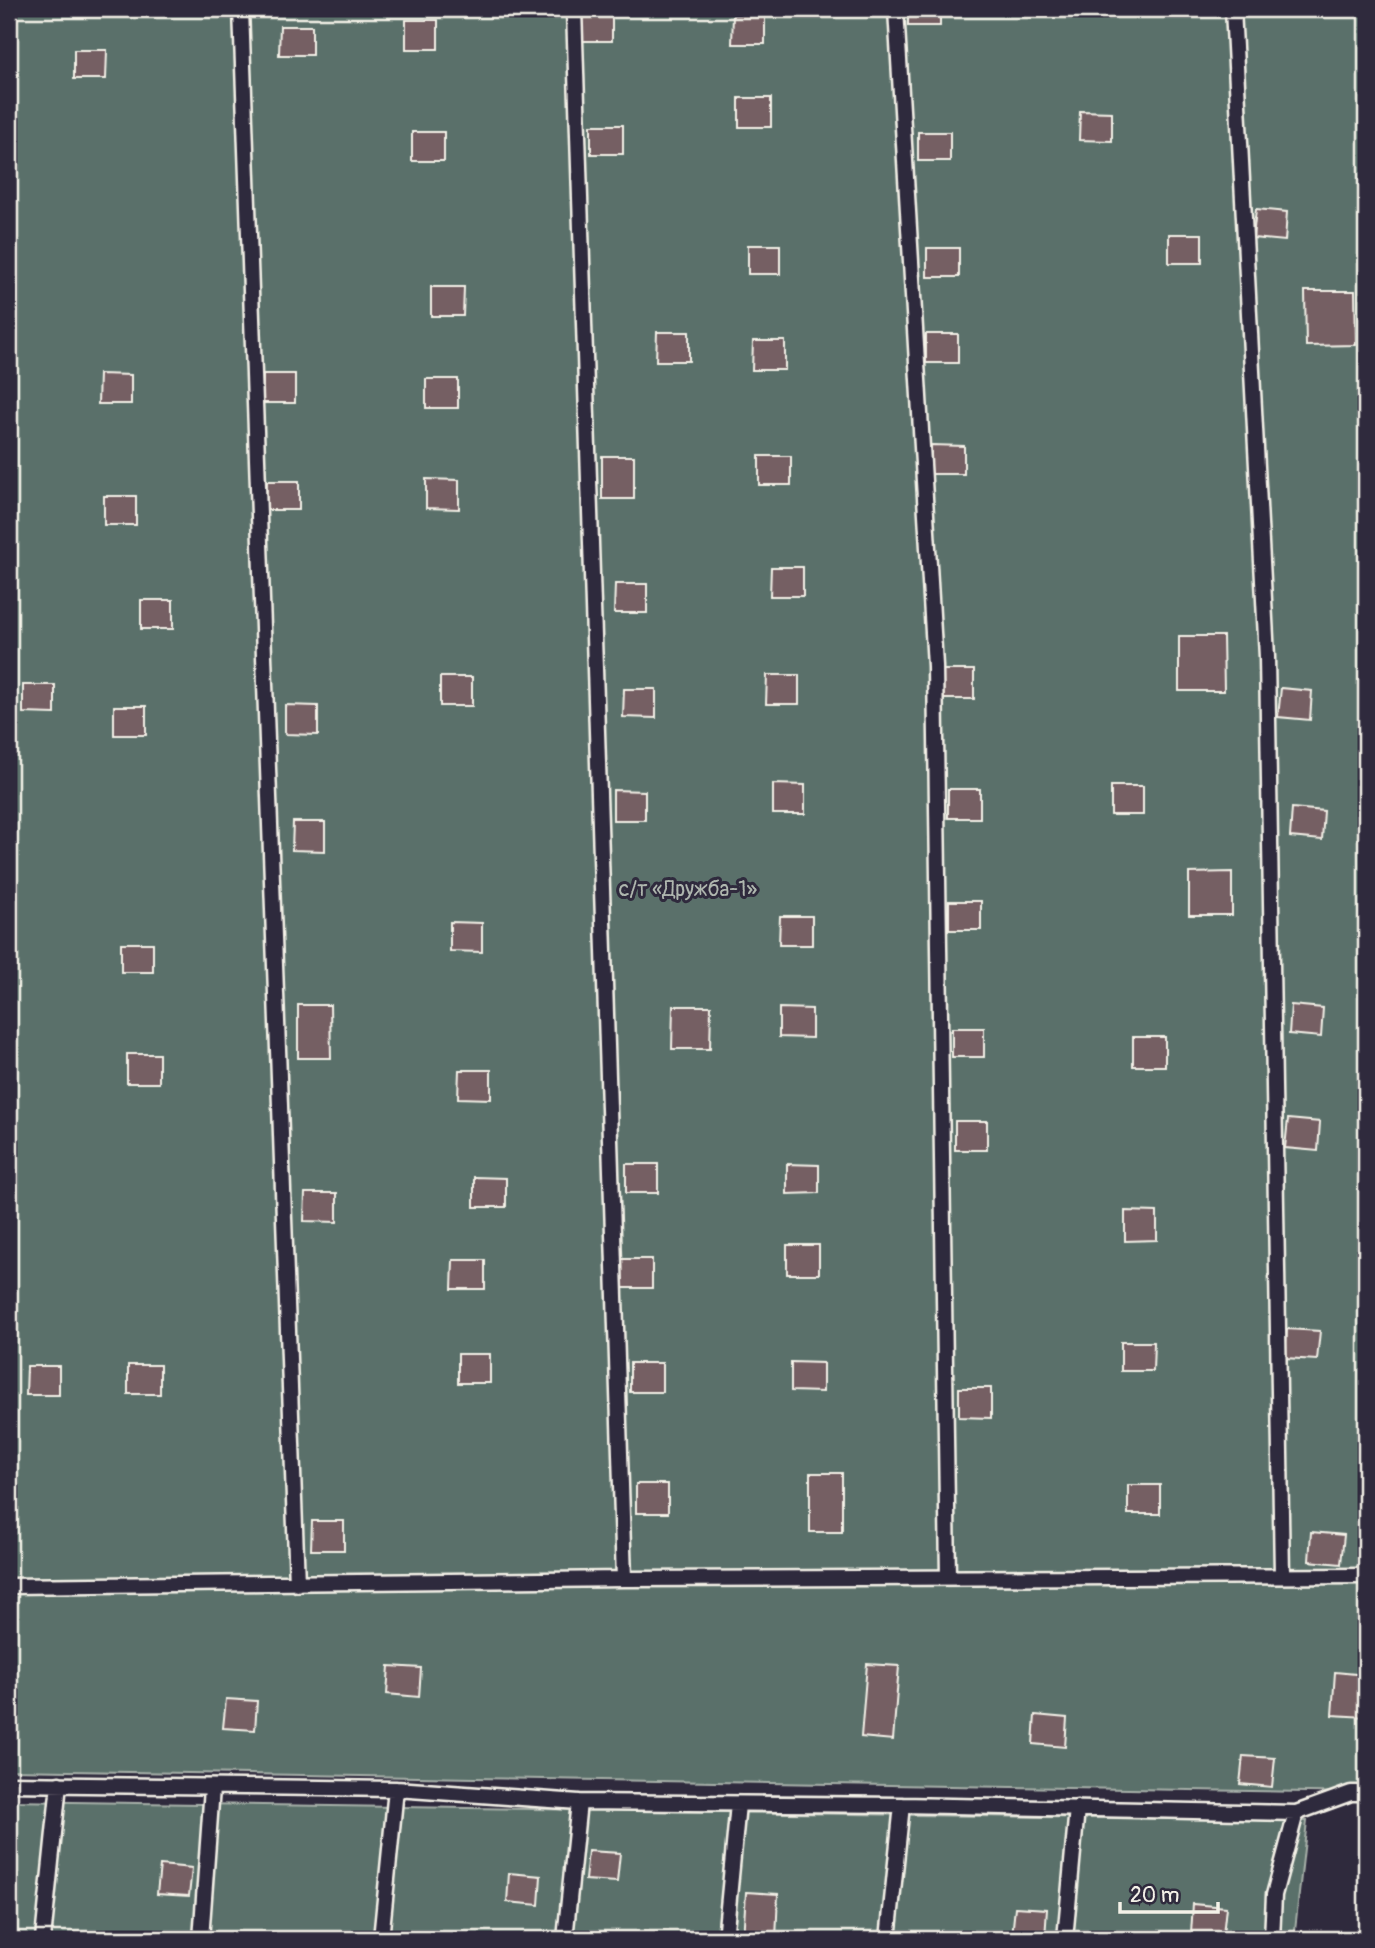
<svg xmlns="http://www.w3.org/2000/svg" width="1375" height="1948" font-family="Pangolin,sans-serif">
<rect width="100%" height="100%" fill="#2f2a3d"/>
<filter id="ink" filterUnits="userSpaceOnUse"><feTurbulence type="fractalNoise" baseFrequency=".0143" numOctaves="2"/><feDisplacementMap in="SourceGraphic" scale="14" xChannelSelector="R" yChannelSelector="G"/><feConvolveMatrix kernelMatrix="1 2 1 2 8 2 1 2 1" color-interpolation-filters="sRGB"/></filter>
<g filter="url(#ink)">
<path fill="#5a706a" stroke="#a7b0a9" stroke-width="2" d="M 9,9 L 1366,9 L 1366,1793 L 9,1770 Z
M 9,1801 L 1307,1821 L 1294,1939 L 9,1939 Z"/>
<path fill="#755e64" stroke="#f4f1e8" stroke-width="2" d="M 908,9 L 940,9 L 940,26 L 908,26 Z
M 580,12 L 612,12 L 612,41 L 580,41 Z
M 733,15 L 765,15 L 765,44 L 732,44 Z
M 406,20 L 438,20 L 438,49 L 406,49 Z
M 280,26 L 312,26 L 312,55 L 279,55 Z
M 74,50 L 107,50 L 106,79 L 74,79 Z
M 739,98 L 771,98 L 771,127 L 739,127 Z
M 1080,111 L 1112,112 L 1112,141 L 1079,140 Z
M 591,125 L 623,125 L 623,154 L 591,154 Z
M 412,132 L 444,132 L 444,161 L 412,161 Z
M 918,132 L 950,132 L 950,161 L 918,161 Z
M 1256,209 L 1287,212 L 1285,241 L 1253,238 Z
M 1169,234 L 1202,234 L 1202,263 L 1169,263 Z
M 748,245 L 780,245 L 780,274 L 748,274 Z
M 927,248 L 959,248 L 959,277 L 927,277 Z
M 431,287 L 464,287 L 463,316 L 431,316 Z
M 1305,291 L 1355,291 L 1356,345 L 1306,346 Z
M 657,332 L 689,332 L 689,361 L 656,361 Z
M 926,334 L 958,334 L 958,363 L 926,363 Z
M 753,341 L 785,341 L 785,370 L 752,370 Z
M 99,374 L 131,375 L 131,404 L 98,404 Z
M 263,374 L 295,374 L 295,403 L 263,403 Z
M 426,379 L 458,379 L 458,408 L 426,408 Z
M 931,445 L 964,446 L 964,474 L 931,474 Z
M 602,456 L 634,456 L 634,499 L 602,499 Z
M 759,456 L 791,456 L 791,485 L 759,485 Z
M 426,479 L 459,480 L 459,509 L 426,508 Z
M 267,481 L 299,481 L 299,510 L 266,510 Z
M 104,496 L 136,496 L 136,525 L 104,525 Z
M 771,567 L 803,567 L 803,596 L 770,596 Z
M 615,584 L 647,584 L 647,613 L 614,613 Z
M 141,600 L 173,600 L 173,629 L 141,629 Z
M 1179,636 L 1223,636 L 1224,691 L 1179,691 Z
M 942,670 L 974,670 L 974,699 L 942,699 Z
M 767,675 L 799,675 L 799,704 L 766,704 Z
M 440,677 L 472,677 L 472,706 L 440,706 Z
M 23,685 L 55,685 L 55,714 L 23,713 Z
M 1281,688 L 1312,691 L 1310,720 L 1278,717 Z
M 624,689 L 656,689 L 656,718 L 623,717 Z
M 285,705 L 318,706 L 318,735 L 285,734 Z
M 114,706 L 146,706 L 146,735 L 114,735 Z
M 773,784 L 805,785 L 805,814 L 773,814 Z
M 1111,786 L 1143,786 L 1143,815 L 1111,815 Z
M 948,789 L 980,789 L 980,818 L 948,818 Z
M 613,790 L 645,791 L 645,820 L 613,820 Z
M 1292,808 L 1324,811 L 1322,840 L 1290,837 Z
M 293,822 L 325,822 L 325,851 L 292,850 Z
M 1232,872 L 1232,915 L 1189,915 L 1189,873 Z
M 949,901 L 981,901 L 981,930 L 949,930 Z
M 780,916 L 812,916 L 812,945 L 779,945 Z
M 450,922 L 482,923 L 482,952 L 450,951 Z
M 121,943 L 153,943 L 153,972 L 121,972 Z
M 298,1005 L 330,1005 L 331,1058 L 298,1058 Z
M 1291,1005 L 1323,1008 L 1321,1037 L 1289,1034 Z
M 673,1006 L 711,1006 L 710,1049 L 672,1049 Z
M 779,1008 L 812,1009 L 812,1038 L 779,1037 Z
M 952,1028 L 984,1028 L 984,1057 L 952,1057 Z
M 1133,1037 L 1165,1037 L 1165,1066 L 1133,1066 Z
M 127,1054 L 159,1054 L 159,1083 L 127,1083 Z
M 459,1070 L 491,1070 L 491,1099 L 458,1098 Z
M 1288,1119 L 1320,1122 L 1318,1151 L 1285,1148 Z
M 955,1121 L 987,1121 L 987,1150 L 955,1150 Z
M 626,1164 L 658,1164 L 658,1193 L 626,1193 Z
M 787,1164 L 819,1165 L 819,1193 L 787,1194 Z
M 474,1177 L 506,1178 L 506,1207 L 474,1207 Z
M 305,1193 L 337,1193 L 337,1222 L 304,1221 Z
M 1125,1211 L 1157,1212 L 1157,1240 L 1125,1241 Z
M 787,1245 L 819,1245 L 819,1274 L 787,1274 Z
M 620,1259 L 652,1259 L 652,1288 L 620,1288 Z
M 453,1260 L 485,1260 L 485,1289 L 452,1289 Z
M 1287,1329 L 1320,1331 L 1317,1360 L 1285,1358 Z
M 1121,1342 L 1154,1342 L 1153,1371 L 1121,1371 Z
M 458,1354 L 490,1354 L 490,1383 L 458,1383 Z
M 791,1362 L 823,1363 L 823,1392 L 791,1391 Z
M 630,1363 L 662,1363 L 662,1392 L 630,1392 Z
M 128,1365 L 160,1365 L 160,1394 L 128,1394 Z
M 27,1366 L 59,1366 L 59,1395 L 26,1395 Z
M 959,1388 L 991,1388 L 991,1418 L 959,1417 Z
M 810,1473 L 842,1473 L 842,1532 L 810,1532 Z
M 636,1484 L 668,1484 L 668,1513 L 636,1513 Z
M 1128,1485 L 1160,1485 L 1160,1514 L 1128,1514 Z
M 312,1521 L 344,1521 L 344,1550 L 311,1550 Z
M 1311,1532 L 1344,1535 L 1341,1564 L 1309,1561 Z
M 867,1664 L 899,1666 L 893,1740 L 861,1737 Z
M 389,1666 L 421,1668 L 419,1697 L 387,1694 Z
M 1335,1672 L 1366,1675 L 1366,1717 L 1332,1715 Z
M 226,1699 L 257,1701 L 255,1730 L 223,1728 Z
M 1035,1715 L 1067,1718 L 1065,1747 L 1033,1744 Z
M 1243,1756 L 1275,1758 L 1272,1787 L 1240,1784 Z
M 588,1851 L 620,1853 L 617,1882 L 585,1880 Z
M 9,1864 L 14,1864 L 12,1893 L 9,1893 Z
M 160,1865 L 192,1868 L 189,1896 L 157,1894 Z
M 509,1873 L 541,1876 L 539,1905 L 507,1902 Z
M 746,1892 L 778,1894 L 776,1939 L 743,1939 Z
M 1193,1904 L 1226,1907 L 1223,1935 L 1191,1933 Z
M 1015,1907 L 1047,1909 L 1045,1938 L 1012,1936 Z"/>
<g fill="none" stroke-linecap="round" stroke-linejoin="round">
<defs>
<path id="lane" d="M 241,9 L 297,1584
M 574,9 L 624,1579
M 896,9 L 935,666 L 948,1577
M 1233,9 L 1267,657 L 1282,1575
M 9,1586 L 624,1579 L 1366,1576
M 9,1784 L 396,1789 L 579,1802 L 902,1805 L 1296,1813 L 1351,1793 L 1366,1793
M 43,1939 L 59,1784
M 201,1939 L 212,1788
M 381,1939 L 396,1789
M 565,1939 L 579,1802
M 725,1939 L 738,1804
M 888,1939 L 902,1805
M 1065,1939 L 1077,1808
M 1272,1939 L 1274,1895 L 1296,1813"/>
</defs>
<use href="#lane" stroke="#f4f1e8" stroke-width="19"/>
<use href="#lane" stroke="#2f2a3d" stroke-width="14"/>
</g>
</g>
<g text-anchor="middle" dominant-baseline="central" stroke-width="6" stroke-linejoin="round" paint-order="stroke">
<g font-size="21" fill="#afb7af" stroke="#2f2a3d">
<text x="688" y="889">с/т «Дружба-1»</text>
</g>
</g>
<rect width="1375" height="1948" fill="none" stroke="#2f2a3d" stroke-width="35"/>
<rect x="18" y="18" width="1340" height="1913" fill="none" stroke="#f4f1e8" stroke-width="2.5" filter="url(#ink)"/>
<path d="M1120 1902v10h98v-10" fill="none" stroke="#f4f1e8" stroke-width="3.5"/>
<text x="1130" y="1902" font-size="21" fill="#f4f1e8" stroke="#2f2a3d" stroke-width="5" paint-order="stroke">20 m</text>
</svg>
